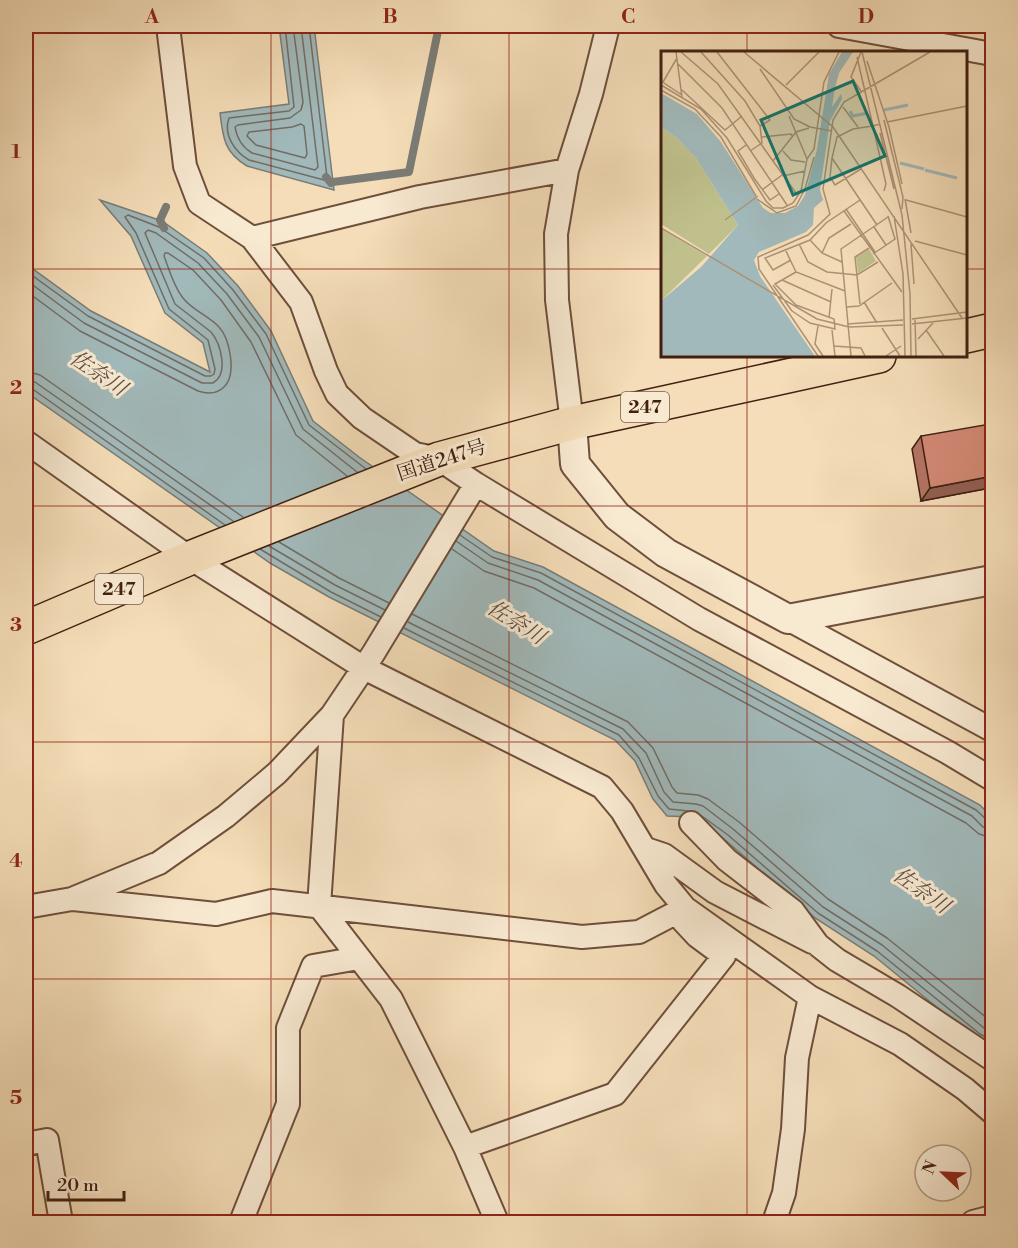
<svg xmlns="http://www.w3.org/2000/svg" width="1018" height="1248" font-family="'Libre Bodoni','Noto Serif JP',serif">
<rect width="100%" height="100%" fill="#f4ddb8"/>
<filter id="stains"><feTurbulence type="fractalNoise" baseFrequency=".00333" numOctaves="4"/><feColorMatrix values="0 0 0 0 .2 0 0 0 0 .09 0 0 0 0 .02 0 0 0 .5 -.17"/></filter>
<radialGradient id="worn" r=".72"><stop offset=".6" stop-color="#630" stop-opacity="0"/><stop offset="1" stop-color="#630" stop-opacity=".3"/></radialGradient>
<path fill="#a1b9ba" stroke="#7b7c76" stroke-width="1.5" d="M 279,26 L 314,26 L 334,190 L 247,166 C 224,152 223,138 220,113 L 289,104 Z
M 100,200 L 162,221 L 207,253 L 238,286 L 271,331 L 313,421 L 359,457 L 494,551 L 543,567 L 980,805 L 992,817 L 992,1047 L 977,1040 L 874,956 L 815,918 L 724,839 L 694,817 L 667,816 L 653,799 L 635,761 L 615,740 L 329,597 L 270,563 L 26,392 L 26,264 L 91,311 L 210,372 L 203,343 L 165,313 L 131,236 Z"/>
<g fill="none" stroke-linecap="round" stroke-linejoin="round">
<path stroke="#726c66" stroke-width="1.5" d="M 285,26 L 294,107 L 289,111 L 229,118 C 223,135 235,152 249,160 L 324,180 L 327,177 L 309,26
M 293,26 L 303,102 L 301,110 L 290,118 L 238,125 L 235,127 C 237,139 242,147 252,153 L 315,170 L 318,167 L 301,26
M 301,124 L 304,126 L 307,154 L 305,158 L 256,145 L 247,136 L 249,132 L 292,127 Z
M 26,271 L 88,316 L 205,376 L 211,376 L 214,374 L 215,369 L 208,340 L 169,309 L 136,233 L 125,217 L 128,215 L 159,227 L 204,258 L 233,290 L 266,334 L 309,425 L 366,469
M 26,280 L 84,323 L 202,383 L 213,383 C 229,374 221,344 211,332 L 175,304 L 145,233 L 148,230 L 156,233 L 198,263 L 227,294 L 259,337 L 303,429 L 357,472
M 26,291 L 80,331 L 198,391 C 207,394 217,394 224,387 C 237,375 230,339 219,327 C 209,316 192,310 183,298 C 174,287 169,269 164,256 L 165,253 L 168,253 L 193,270 L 221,300 L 251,342 L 296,435 L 347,476
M 26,371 L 40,375 L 243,517
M 26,380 L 35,382 L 233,521
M 26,387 L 31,388 L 225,525
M 460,535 L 492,557 L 541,573 L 976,810 L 987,820 L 992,821
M 456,541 L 488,563 L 538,580 L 972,816 L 983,827 L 992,829
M 279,542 L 339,578 L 389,603
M 269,546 L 335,585 L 385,610
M 260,549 L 331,592 L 381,617
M 452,549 L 484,571 L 534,588 L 966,823 L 979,834 L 992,838
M 412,614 L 628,722 L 653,748 L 672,787 L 677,793 L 698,795 L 708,799 L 739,822 L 828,899 L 887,938 L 992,1022
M 408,622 L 623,729 L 646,753 L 664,792 L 673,802 L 696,804 L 703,806 L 733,829 L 823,907 L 882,945 L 984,1028 L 992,1032
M 404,628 L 619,735 L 639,758 L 658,796 L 669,809 L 688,811
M 695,811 L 728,835 L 818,913 L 877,951 L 980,1034 L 992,1040"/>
<path stroke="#7b7c76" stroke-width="8" d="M 326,177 L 331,183 L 333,182 L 409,172 L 439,26
M 164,228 L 160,220 L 166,207"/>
<defs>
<path id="minor" d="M 168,26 L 185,166 L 199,203 L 252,238 L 301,302 L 326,371 L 337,394 L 362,418 L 415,454 L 439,459 L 476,484 L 699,619 L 947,752 L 992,779
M 839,26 L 992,54
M 252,238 L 420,197 L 567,170
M 572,423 L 557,300 L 556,234 L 567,170 L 591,94 L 608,26
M 26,442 L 190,558 L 364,668 L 602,787 L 622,811 L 666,885 L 685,908 L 810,997 L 900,1044 L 965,1089 L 992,1112
M 788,619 L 992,730
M 332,715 L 319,906 L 391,999 L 465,1147 L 497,1222
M 691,823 L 727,860 L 793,911 L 818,945 L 837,960 L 898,996 L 992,1059
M 646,849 L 664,855 L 715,892 L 812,942
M 73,899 L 216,914 L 272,901 L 582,937 L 639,932 L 685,908
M 26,907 L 72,899 L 159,863 L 226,816 L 277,773 L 332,715 L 373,654 L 476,484
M 26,1144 L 47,1140 L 61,1222
M 465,1147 L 615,1094 L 724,956 L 697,936 L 683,921
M 241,1222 L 288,1104 L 288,1028 L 313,966 L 359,958
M 774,1222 L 784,1193 L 793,1129 L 797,1058 L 810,997
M 973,1222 L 992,1217"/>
<path id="tertiary" d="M 572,423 L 575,464 L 617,516 L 666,553 L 788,619 L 992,580"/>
<path id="trunk" d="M 966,336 L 992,330
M 26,628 L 190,558 L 439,459 L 572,423 L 879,356"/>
</defs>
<use href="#minor" stroke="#6e4f3b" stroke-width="26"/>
<use href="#tertiary" stroke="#6e4f3b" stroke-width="32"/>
<use href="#trunk" stroke="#422011" stroke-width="36"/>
<use href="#minor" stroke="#f8e9d1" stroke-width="22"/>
<use href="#tertiary" stroke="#f8e9d1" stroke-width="28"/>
<use href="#trunk" stroke="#f4ddb8" stroke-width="33"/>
</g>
<path fill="#b27361" stroke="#422011" stroke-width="1.5" d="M 921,436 L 993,436 L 993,485 L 990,488 L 921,501 L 912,449 Z"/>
<path fill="#915e4f" stroke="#422011" stroke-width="1.5" d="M 993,476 L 993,485 L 990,488 L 921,501 L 930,488 Z"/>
<path fill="#cf8671" stroke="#422011" stroke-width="1.5" d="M 990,424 L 993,436 L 993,476 L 930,488 L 921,436 Z"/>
<path fill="none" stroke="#8f2418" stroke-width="1.5" stroke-opacity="0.55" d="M 271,26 L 271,1222M 509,26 L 509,1222M 747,26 L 747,52M 26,269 L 662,269M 966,269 L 992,269M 747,356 L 747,1222M 26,506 L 992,506M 26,742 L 992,742M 26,979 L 992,979"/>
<g text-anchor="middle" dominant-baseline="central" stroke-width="6" stroke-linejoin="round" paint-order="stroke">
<g fill="#f8e9d1" stroke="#795c4b" stroke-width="1.5">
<rect x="621" y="392" width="48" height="30" rx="4.5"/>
<rect x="95" y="574" width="48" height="30" rx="4.5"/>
</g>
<g font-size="18" font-weight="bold" fill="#422011">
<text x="645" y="407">247</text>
<text x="119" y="589">247</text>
</g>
<g font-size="20" fill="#422011" stroke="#f8e9d1">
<text transform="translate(442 461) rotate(-18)">国道247号</text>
</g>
<g font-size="21" font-style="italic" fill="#5e4e44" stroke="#f8e9d1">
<text transform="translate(98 374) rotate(34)">佐奈川</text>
<text transform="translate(516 623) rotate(32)">佐奈川</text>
<text transform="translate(921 891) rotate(35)">佐奈川</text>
</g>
</g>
<g transform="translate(661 51)">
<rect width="306" height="306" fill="#f4ddb8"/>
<path d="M 0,76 L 16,87 L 35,107 L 77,174 L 48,203 L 0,173 ZM 0,178 L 46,205 L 0,250 ZM 208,198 L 215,210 L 197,222 L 195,206 Z" fill="#bfc08c"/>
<path d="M 181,1 L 192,1 L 178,22 L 174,37 L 171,56 L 180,43 L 181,48 L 169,70 L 159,139 L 162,149 L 153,157 L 152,174 L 145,181 L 98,201 L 93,209 L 99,225 L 154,305 L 0,305 L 0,250 L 40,216 L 77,174 L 35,107 L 16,87 L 0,76 L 0,42 L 36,63 L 60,91 L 102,157 L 110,162 L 124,162 L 137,155 L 144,144 L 156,98 L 168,23 Z" fill="#a1b9ba"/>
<path fill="none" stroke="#a1b9ba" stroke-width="3" d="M 223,59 L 247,54M 189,60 L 192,65 L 207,62M 239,112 L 263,118M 264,119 L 296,127"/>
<path fill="none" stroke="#ad9175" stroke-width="1.5" d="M 15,1 L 21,46M 20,1 L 57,33 L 137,145M 40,1 L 84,50 L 99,75 L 101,92 L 89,100M 56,1 L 109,69 L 99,75M 83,1 L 172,76 L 301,267M 201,1 L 241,164 L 249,243 L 250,305M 196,6 L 212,75 L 192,78 L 176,86 L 171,107 L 216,174M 206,10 L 228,76 L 241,133M 17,13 L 61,57 L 126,154M 99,18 L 133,68 L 149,76 L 171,80M 0,30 L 21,44M 2,31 L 16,7M 0,34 L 40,58 L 66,87 L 105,150 L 112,157 L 122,157 L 132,152 L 140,140 L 146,108 L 153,98 L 163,31 L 178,1M 125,34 L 158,1M 0,39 L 34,58 L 60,86 L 95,145M 21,39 L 64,79 L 81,65M 200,40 L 190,26 L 200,1M 182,56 L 197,76M 128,65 L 146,108M 223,69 L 242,146 L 241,158M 226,71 L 306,55M 219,73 L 212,75 L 225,133 L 223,140M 219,82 L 233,138M 101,86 L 130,83 L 132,86M 85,94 L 77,100 L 93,127 L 109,149 L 118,143M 122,100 L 130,109 L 144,111M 171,107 L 169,126 L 174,134 L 200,118M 112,110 L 135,81 L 148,77M 122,125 L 144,120M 101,139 L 121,124M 96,148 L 116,162 L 135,155 L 144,138 L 153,106M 244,148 L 250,182M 245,149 L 306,166M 185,158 L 214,201M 183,160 L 241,241M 233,165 L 242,223 L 244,305M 64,169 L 97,145M 213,176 L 225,194M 0,177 L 156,268 L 188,276 L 242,274M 149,189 L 161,202 L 181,211M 254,190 L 306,204M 138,193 L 147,211 L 166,221 L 196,224 L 217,211M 250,193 L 253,233M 124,198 L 135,221 L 184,240M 161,202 L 168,187 L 190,173M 212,203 L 234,188 L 227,165M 130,209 L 112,219 L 104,207 L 149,189 L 165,172 L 199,149M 121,229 L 170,251M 112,234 L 131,260M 203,251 L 216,272M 199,253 L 194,206 L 208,197M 186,256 L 198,255 L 231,232M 131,260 L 149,272 L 174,278 L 173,268 L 135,254 L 114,233 L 135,221M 168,267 L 171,238M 251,268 L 306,261M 254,268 L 255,305M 186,273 L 242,269M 251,273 L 306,267M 157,275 L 154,293 L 162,305M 221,277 L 239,305M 171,279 L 174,305M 265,279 L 283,305M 257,288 L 272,272M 173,295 L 200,297 L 204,305M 157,305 L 98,218 L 97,206 L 147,184 L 169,163 L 162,138 L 172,69 L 183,51 L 269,1M 190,305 L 180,198 L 227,166M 225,305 L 240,295"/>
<path fill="#0f766e" fill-opacity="0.15" stroke="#0f766e" stroke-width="3" d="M 192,30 L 224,105 L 132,144 L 100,69 Z"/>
<rect width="306" height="306" fill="none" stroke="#422011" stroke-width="3"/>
</g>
<rect width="1018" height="1248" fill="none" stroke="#f4ddb8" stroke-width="66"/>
<g transform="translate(943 1173) rotate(293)"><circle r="28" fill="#f8e9d1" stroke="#af9984" stroke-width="1.5"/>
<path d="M0-4.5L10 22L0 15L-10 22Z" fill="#8f2418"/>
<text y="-9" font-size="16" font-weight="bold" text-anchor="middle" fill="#422011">N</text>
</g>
<path d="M48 1191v9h76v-9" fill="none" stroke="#422011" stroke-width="3"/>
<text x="57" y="1191" font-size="18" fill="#422011" stroke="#f8e9d1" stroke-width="4.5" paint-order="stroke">20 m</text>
<rect x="33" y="33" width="952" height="1182" fill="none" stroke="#8f2418" stroke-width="2"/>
<g font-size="20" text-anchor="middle" font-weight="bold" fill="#8f2418">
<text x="152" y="23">A</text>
<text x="390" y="23">B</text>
<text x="628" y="23">C</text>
<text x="866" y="23">D</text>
<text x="16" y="158">1</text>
<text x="16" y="394">2</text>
<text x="16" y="631">3</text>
<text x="16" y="867">4</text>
<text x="16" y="1104">5</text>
</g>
<rect width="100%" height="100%" filter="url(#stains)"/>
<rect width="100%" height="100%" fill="url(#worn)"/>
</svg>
